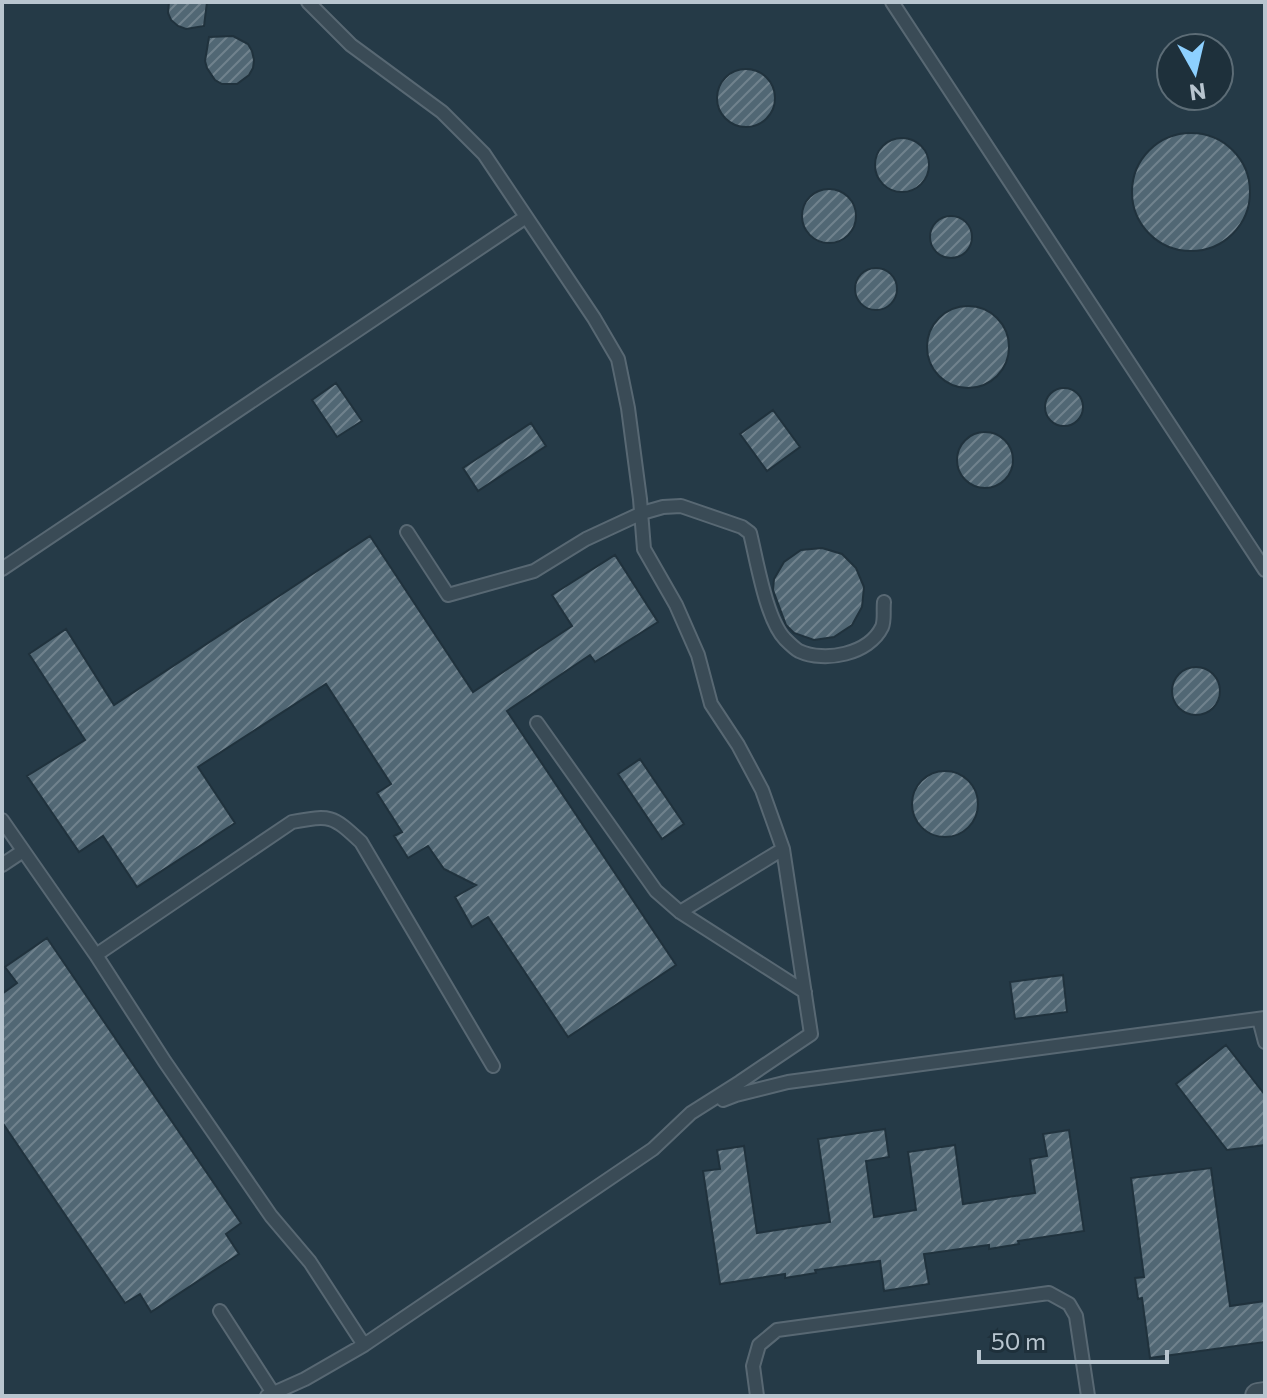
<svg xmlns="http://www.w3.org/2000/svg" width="1267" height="1398" font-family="Commissioner,sans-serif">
<defs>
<pattern id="building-hatch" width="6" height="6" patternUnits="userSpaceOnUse" patternTransform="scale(2)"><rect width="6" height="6" fill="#516774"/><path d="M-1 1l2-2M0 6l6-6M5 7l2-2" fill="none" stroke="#70828d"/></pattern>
</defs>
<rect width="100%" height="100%" fill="#253a47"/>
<path fill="url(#building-hatch)" stroke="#20323d" stroke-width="2" d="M 169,2 L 207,2 L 204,26 L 186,29 L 178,26 L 171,20 L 168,13 Z
M 233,36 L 248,44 L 252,51 L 254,60 L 253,68 L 249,75 L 237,84 L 222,84 L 215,80 L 207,68 L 205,61 L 209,37 Z
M717 98a29 29 0 1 1 58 0a29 29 0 1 1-58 0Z
M1132 192a59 59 0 1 1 118 0a59 59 0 1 1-118 0Z
M875 165a27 27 0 1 1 54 0a27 27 0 1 1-54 0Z
M802 216a27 27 0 1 1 54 0a27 27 0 1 1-54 0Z
M930 237a21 21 0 1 1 42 0a21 21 0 1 1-42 0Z
M855 289a21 21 0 1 1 42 0a21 21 0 1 1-42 0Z
M927 347a41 41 0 1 1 82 0a41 41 0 1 1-82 0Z
M 336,383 L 362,421 L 337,437 L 312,400 Z
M1045 407a19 19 0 1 1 38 0a19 19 0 1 1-38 0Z
M 773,410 L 800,447 L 767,471 L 740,434 Z
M 531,423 L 546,446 L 478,491 L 463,468 Z
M957 460a28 28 0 1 1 56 0a28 28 0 1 1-56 0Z
M 370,536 L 473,692 L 572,626 L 552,595 L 615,555 L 658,622 L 595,662 L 590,655 L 507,711 L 676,965 L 568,1037 L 488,917 L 472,927 L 455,897 L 476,885 L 444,869 L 428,846 L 408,858 L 394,836 L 402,832 L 377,793 L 391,784 L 326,684 L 198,767 L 235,823 L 137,887 L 103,836 L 79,852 L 27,776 L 85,740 L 29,654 L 66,629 L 114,705 Z
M 822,548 L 842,554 L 856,568 L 864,587 L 862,607 L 852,625 L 834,637 L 814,640 L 794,633 L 786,625 L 773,590 L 774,579 L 784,562 L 801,550 Z
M1172 691a24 24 0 1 1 48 0a24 24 0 1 1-48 0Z
M 640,759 L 684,824 L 662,839 L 618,774 Z
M912 804a33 33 0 1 1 66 0a33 33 0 1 1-66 0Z
M 47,938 L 241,1223 L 226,1234 L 239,1254 L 151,1312 L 140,1294 L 125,1303 L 2,1122 L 2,994 L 17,983 L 5,967 Z
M 1063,975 L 1067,1012 L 1015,1019 L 1010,982 Z
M 1226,1045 L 1265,1095 L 1265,1145 L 1227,1150 L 1176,1084 Z
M 885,1129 L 889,1157 L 866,1161 L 874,1217 L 916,1210 L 908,1152 L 955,1145 L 963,1204 L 1035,1193 L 1030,1159 L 1047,1156 L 1043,1134 L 1069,1130 L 1084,1231 L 1018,1241 L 1019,1244 L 989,1249 L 989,1245 L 924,1254 L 929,1284 L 884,1291 L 880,1261 L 815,1270 L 816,1273 L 785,1278 L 785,1274 L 720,1284 L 703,1171 L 720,1169 L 717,1150 L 744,1146 L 757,1233 L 830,1222 L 818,1139 Z
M 1211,1168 L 1230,1306 L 1265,1301 L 1265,1342 L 1150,1358 L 1142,1298 L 1138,1299 L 1135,1278 L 1144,1277 L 1131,1178 Z"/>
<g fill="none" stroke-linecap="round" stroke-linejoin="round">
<defs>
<path id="lane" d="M 892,2 L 1265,570
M 407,532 L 448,595 L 534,571 L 586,539 L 642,513 L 663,507 L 681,506 L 742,527 L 750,533 C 757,561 766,619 785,639 C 789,643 795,649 799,651 C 825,663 869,654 882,627 C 885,620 883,610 884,602
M 2,569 L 526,217
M 537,723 L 656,891 L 680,912 L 805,992
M 2,820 L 96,955 L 165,1062 L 271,1216 L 310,1262 L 364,1345
M 2,865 L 23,851
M 680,912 L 783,849
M 96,955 L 292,822 C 331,815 332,815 361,842 L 493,1066
M 1259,1019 L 1265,1042
M 723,1100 L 736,1095 L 788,1082 L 1265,1018
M 220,1311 L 273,1393
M 267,1396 L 305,1379 L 364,1345 L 653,1149 L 691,1113 L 740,1082 L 811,1034 L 783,849 L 762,790 L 738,745 L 711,704 L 698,655 L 676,605 L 644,549 L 640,499 L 628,408 L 618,359 L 594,318 L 484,154 L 442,112 L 351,45 L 308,2
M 757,1396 L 753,1366 L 759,1345 L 777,1330 L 1049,1293 L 1069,1304 L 1076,1316 L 1088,1396"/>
<path id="street" d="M 1258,1396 L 1265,1395"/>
</defs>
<use href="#lane" stroke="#586873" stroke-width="16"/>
<use href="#street" stroke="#586873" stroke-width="28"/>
<use href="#lane" stroke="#3a4b56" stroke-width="12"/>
<use href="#street" stroke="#3a4b56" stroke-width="24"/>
</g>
<rect width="1267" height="1398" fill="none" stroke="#b8c5cf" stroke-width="8"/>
<g transform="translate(1195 72) rotate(172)"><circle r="38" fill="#1e303b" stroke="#5c6c76" stroke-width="2"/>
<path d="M0-6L14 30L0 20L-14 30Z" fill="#8dd0ff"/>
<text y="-12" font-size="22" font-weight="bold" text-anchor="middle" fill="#b8c5cf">N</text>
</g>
<path d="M979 1350v12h188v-12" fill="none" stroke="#b8c5cf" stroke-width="4"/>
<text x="991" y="1350" font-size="24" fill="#b8c5cf" stroke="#1e303b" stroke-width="6" paint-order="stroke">50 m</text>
</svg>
